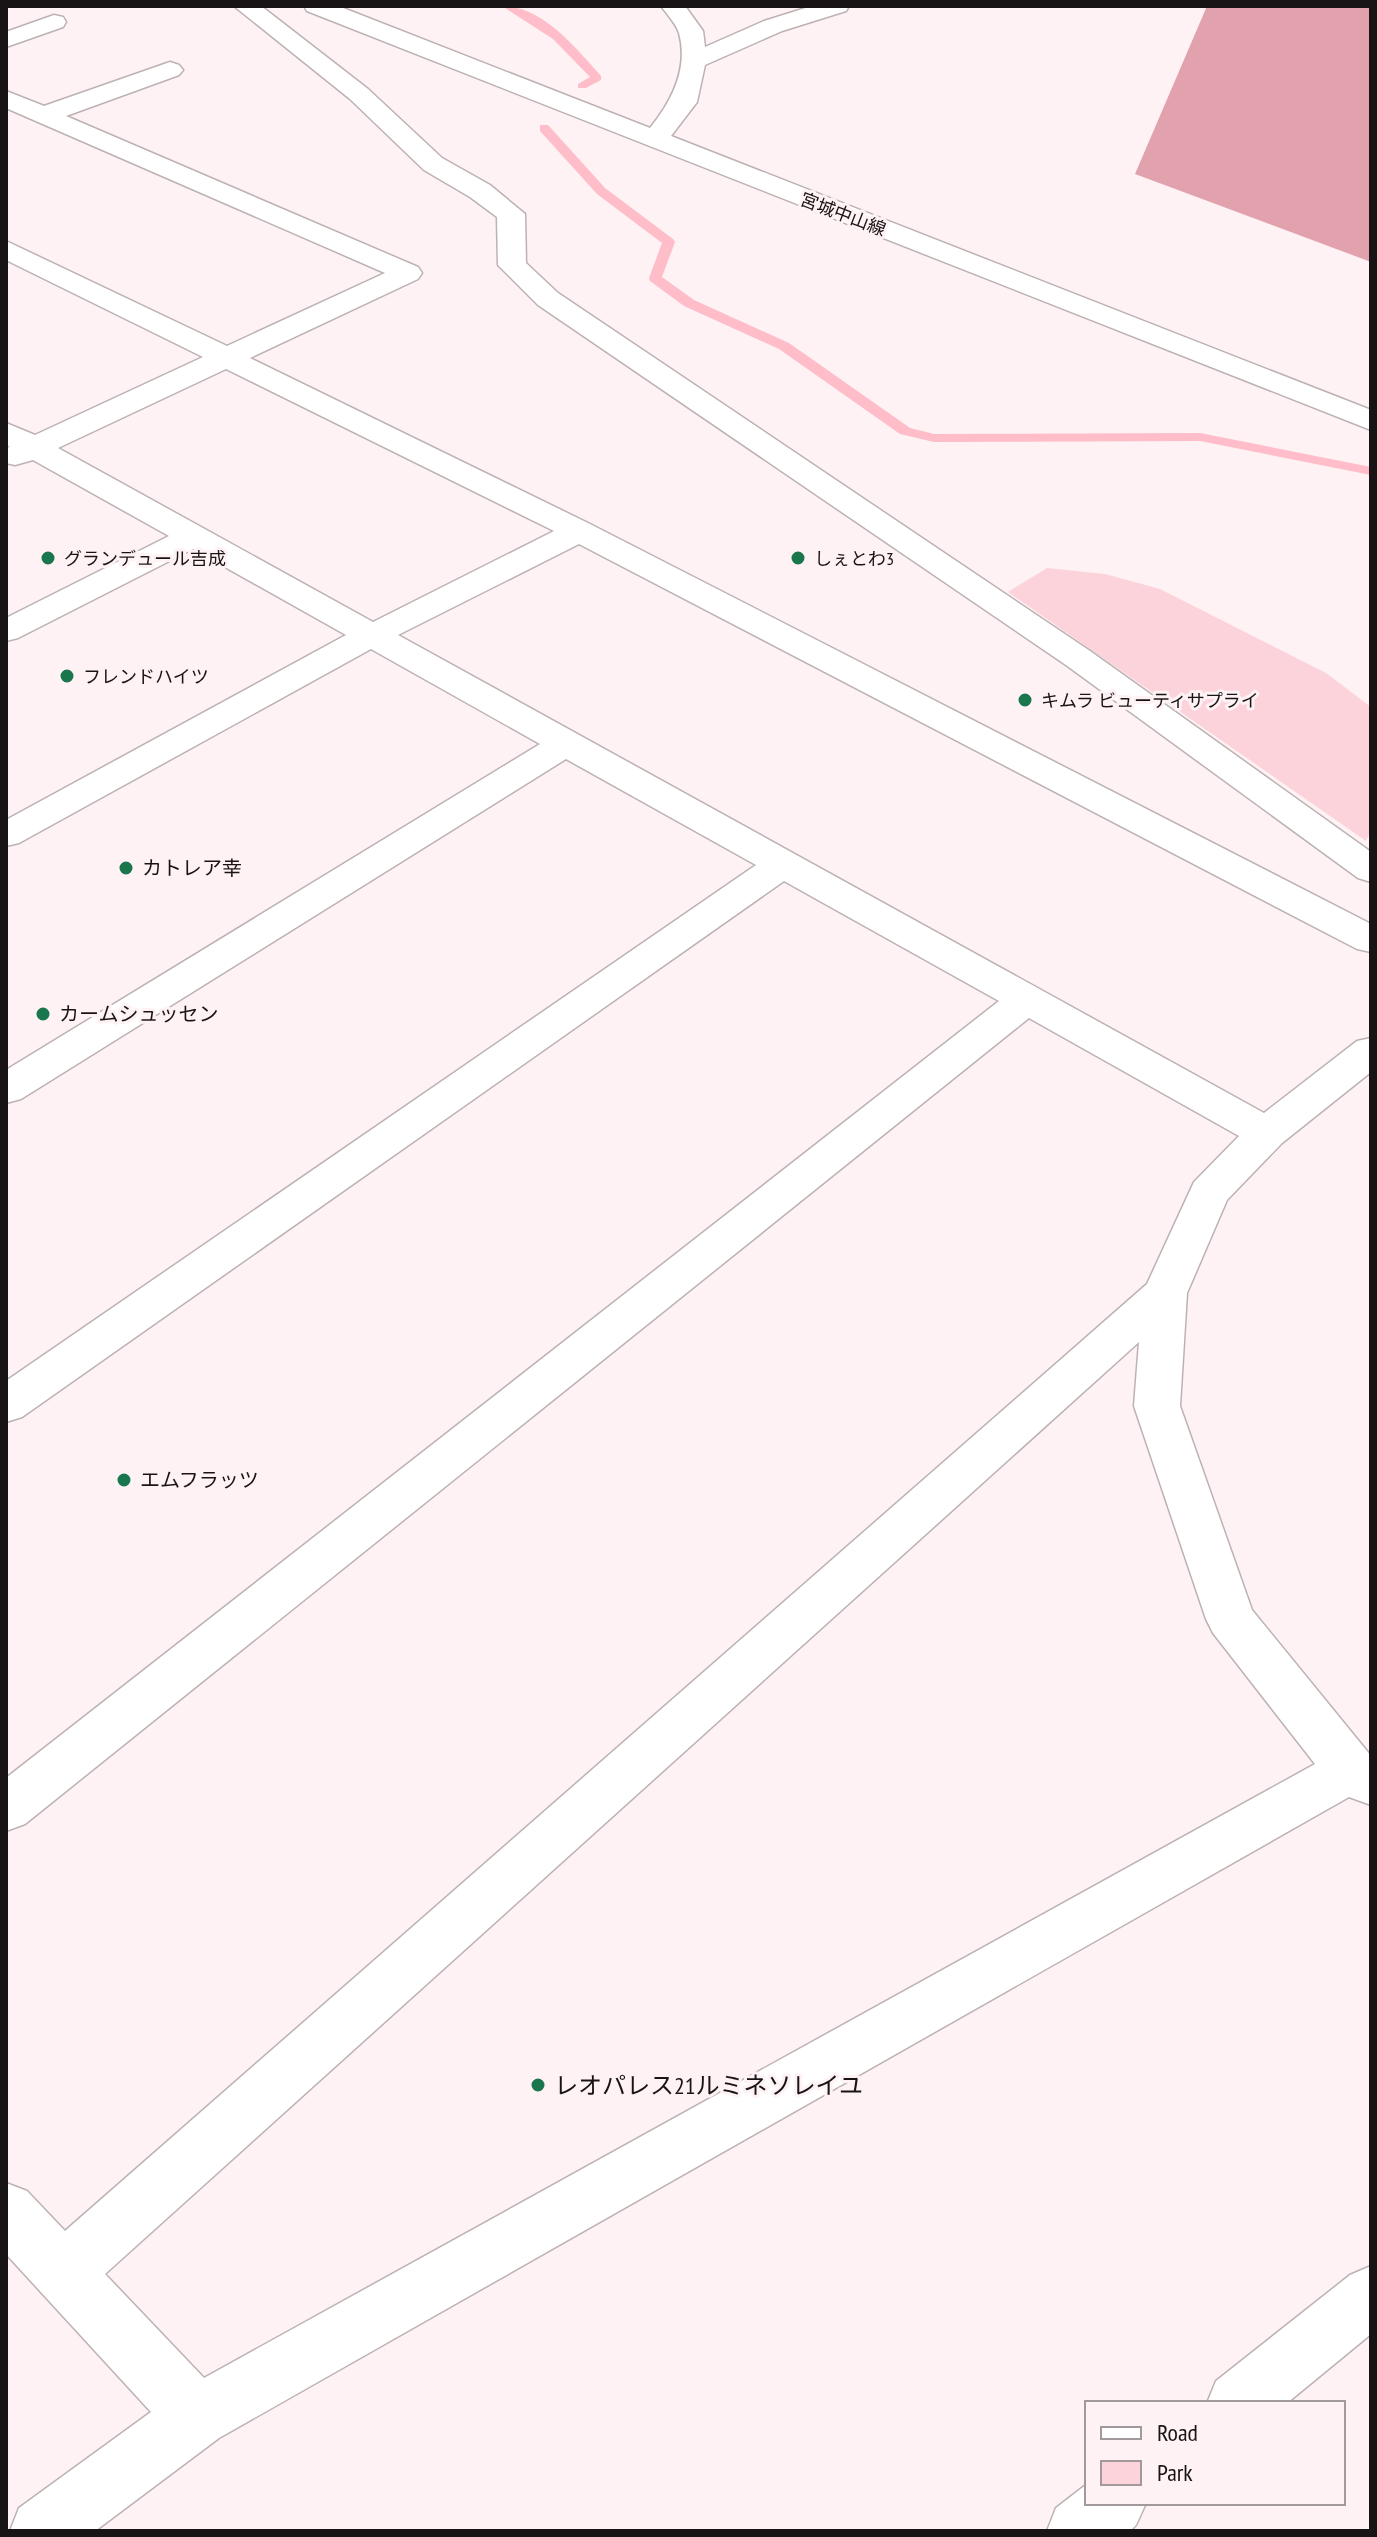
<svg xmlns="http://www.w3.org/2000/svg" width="1377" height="2537" font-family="'PT Sans Narrow','Noto Sans JP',sans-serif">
<rect width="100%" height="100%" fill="#fef2f4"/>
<path fill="#fcd3da" d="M 1047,568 L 1105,574 L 1160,589 L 1326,673 L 1371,707 L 1371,830 L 1366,841 L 1008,592 Z"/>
<path fill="#e2a2ad" d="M 1207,6 L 1371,6 L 1371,262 L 1135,174 Z"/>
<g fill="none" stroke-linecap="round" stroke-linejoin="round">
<path fill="#febdc8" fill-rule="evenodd" d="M 502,6 C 542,6 576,48 601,76 L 601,80 L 586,88 L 578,88 L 578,84 L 590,77 L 553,39 Z
M 540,125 L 548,125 L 605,188 L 673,239 L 675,242 L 662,277 L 694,300 L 789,343 L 910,428 L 934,434 L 1200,433 L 1371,467 L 1371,475 L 1200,441 L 934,442 L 900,434 L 779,349 L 684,306 L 650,281 L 649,278 L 662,243 L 597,194 L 540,131 Z"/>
<defs>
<path id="minor" d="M 234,6 L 261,6 L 368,89 L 442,158 L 490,185 L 525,214 L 526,263 L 558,293 L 1090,651 L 1371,852 L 1371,882 L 1358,878 L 1066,665 L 538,305 L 498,265 L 497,217 L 470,197 L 424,170 L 350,99 Z
M 304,6 L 338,6 L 650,128 C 671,102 689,69 679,33 C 676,24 667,14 661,6 L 685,6 L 703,31 L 705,47 L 764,21 L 812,6 L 849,6 L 846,11 L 782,31 L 705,65 L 697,102 L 671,136 L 1371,410 L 1371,430 L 307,11 Z
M 54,15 L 63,17 L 66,22 L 63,27 L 6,47 L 6,32 Z
M 170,62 L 179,65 L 183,70 L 179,75 L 66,116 L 418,267 L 422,273 L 418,279 L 250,358 L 590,524 L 1371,924 L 1371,952 L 1357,949 L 579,544 L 398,635 L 1264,1113 L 1357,1041 L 1371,1038 L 1371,1072 L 1282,1143 L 1227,1200 L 1187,1293 L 1180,1406 L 1252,1610 L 1371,1756 L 1371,1805 L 1349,1797 L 219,2438 L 95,2531 L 10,2531 L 19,2508 L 151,2412 L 6,2254 L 6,2183 L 27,2191 L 65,2231 L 1147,1284 L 1194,1182 L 1239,1136 L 1029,1018 L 25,1824 L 6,1831 L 6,1778 L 999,1001 L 784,881 L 22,1417 L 6,1422 L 6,1381 L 756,865 L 566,759 L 21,1099 L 6,1103 L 6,1070 L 540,744 L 371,649 L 19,843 L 6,846 L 6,820 L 346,635 L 193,549 L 18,638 L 6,641 L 6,618 L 169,536 L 33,460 L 15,465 L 6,463 L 6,448 L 10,447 L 6,445 L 6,423 L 35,435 L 203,357 L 6,260 L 6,241 L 227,346 L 385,273 L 6,108 L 6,91 L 44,106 ZM 226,369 L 554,531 L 373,622 L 58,448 ZM 1139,1342 L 1134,1406 L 1206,1619 L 1213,1633 L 1315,1764 L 204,2378 L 105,2274 Z
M 1371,2266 L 1371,2334 L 1287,2403 L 1207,2403 L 1216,2381 L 1350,2275 Z
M 1087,2484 L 1087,2503 L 1146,2503 L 1136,2525 L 1130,2531 L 1047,2531 L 1056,2508 Z"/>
</defs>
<use href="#minor" stroke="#bdb2b3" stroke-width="3"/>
<use href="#minor" fill="#fff" fill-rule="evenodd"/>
</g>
<g fill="#1a764c" stroke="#fef2f4" stroke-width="3">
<circle cx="48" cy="558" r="8"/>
<circle cx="798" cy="558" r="8"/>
<circle cx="67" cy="676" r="8"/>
<circle cx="1025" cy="700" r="8"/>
<circle cx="126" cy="868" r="8"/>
<circle cx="43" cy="1014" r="8"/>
<circle cx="124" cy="1480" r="8"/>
<circle cx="538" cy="2085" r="8"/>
</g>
<g text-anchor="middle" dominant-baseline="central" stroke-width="6" stroke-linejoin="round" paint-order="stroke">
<g font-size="18" fill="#181415" stroke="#fef2f4">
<text transform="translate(843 214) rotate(21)">宮城中山線</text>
</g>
<g font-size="18" fill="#181415" stroke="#fef2f4" text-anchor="start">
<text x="64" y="558">グランデュール吉成</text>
<text x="814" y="558">しぇとわ3</text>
<text x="83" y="676">フレンドハイツ</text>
<text x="1041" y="700">キムラ ビューティサプライ</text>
</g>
<g font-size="20" fill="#181415" stroke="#fef2f4" text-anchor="start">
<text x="142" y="868">カトレア幸</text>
<text x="59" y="1014">カームシュッセン</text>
<text x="140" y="1480">エムフラッツ</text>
</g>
<g font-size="24" fill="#181415" stroke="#fef2f4" text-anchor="start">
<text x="554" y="2085">レオパレス21ルミネソレイユ</text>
</g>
</g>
<rect width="1377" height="2537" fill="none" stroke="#181415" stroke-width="16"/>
<rect x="1085" y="2401" width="260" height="104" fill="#fef2f4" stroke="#a2999b" stroke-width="2"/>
<rect x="1101" y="2427" width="40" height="12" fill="#ffffff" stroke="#a2999b" stroke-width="2"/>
<text x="1157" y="2441" font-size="24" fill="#181415">Road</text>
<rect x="1101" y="2461" width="40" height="24" fill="#fcd3da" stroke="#a2999b" stroke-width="2"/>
<text x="1157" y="2481" font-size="24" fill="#181415">Park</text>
</svg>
